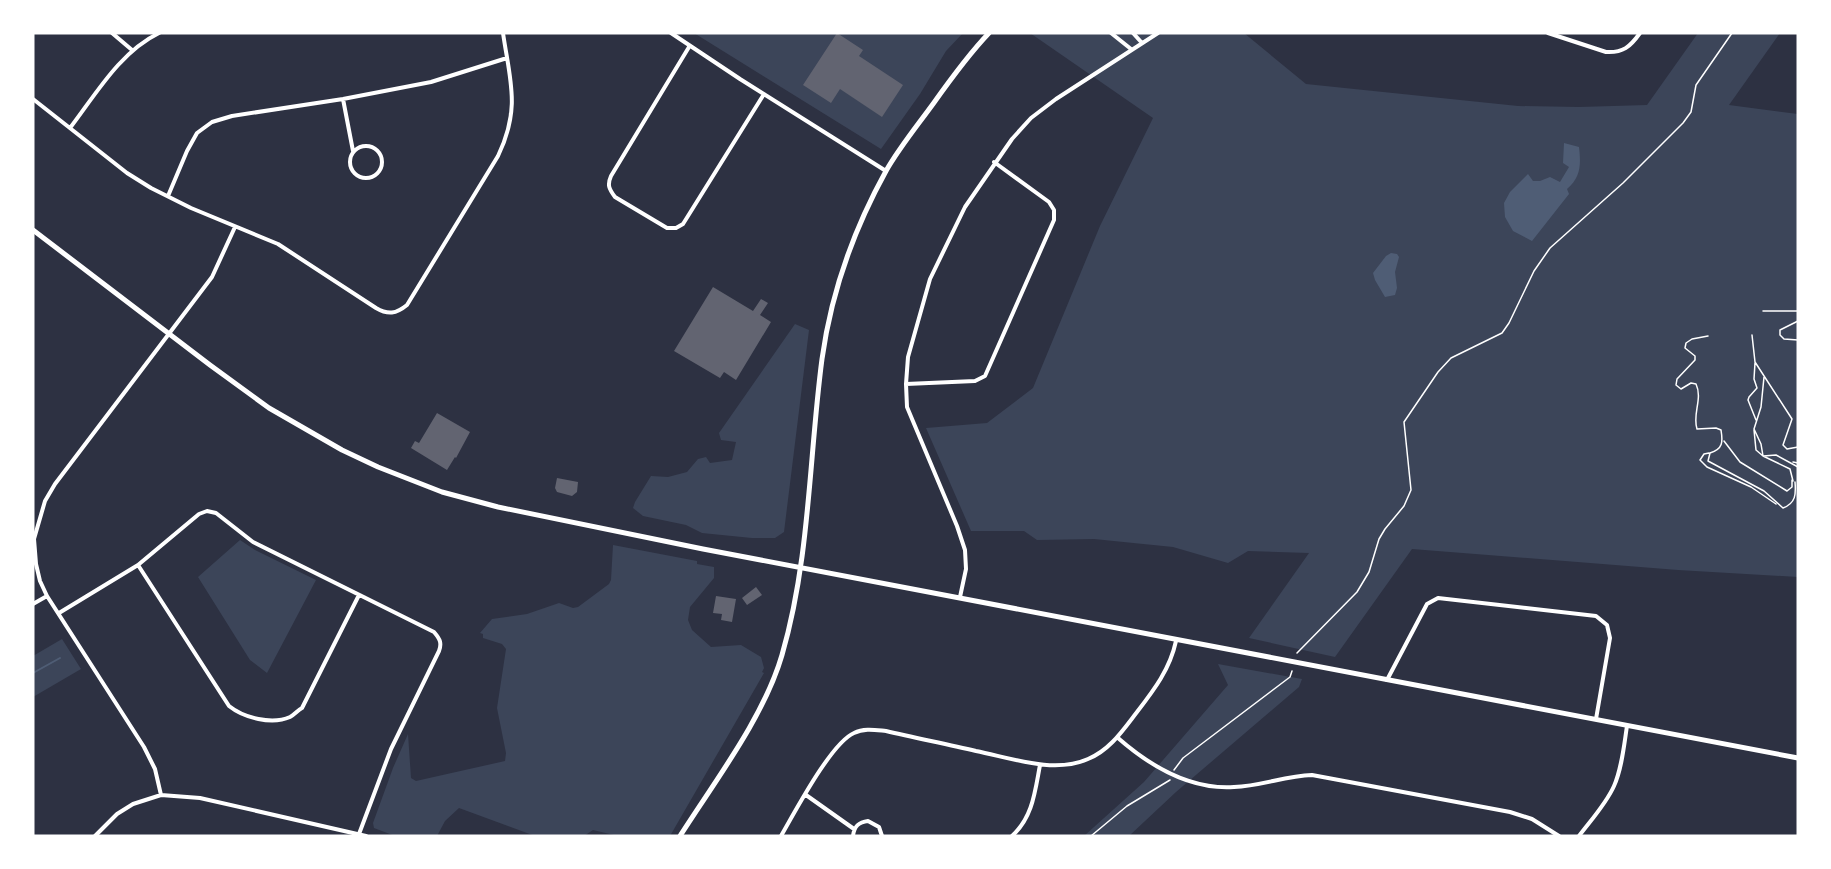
<svg xmlns="http://www.w3.org/2000/svg" width="1831" height="869" font-family="Montserrat,sans-serif">
<rect width="100%" height="100%" fill="#2d3142"/>
<path fill="#3c4559" d="M 694,33 L 963,33 L 946,51 L 920,94 L 881,149 Z
M 1030,33 L 1244,33 L 1306,84 L 1518,106 L 1579,107 L 1647,105 L 1698,33 L 1780,33 L 1729,105 L 1798,114 L 1798,577 L 1678,570 L 1412,549 L 1335,657 L 1249,638 L 1309,553 L 1248,551 L 1228,563 L 1173,547 L 1094,539 L 1037,540 L 1024,531 L 971,531 L 926,428 L 987,423 L 1033,388 L 1100,226 L 1153,118 Z
M 795,324 L 809,330 L 784,532 L 775,538 L 752,538 L 702,533 L 686,525 L 643,516 L 633,508 L 635,502 L 651,476 L 668,477 L 687,472 L 698,459 L 706,457 L 710,463 L 732,460 L 736,442 L 721,440 L 719,433 Z
M 240,540 L 255,550 L 316,580 L 267,673 L 250,660 L 198,577 Z
M 613,545 L 697,561 L 697,564 L 714,567 L 714,578 L 690,607 L 688,620 L 692,630 L 711,647 L 741,645 L 761,657 L 764,668 L 762,672 L 764,673 L 670,836 L 618,836 L 593,830 L 584,836 L 535,836 L 459,808 L 445,821 L 437,836 L 395,836 L 374,828 L 373,823 L 393,768 L 408,734 L 411,778 L 416,781 L 505,761 L 506,753 L 497,708 L 506,649 L 502,644 L 483,638 L 483,634 L 480,633 L 492,619 L 527,614 L 559,603 L 573,608 L 578,607 L 609,584 L 611,580 Z
M 62,639 L 81,669 L 33,697 L 33,656 Z
M 1218,664 L 1302,679 L 1299,687 L 1176,792 L 1129,836 L 1084,836 L 1144,782 L 1228,685 Z"/>
<path fill="#4f5d75" d="M 1564,143 L 1579,147 C 1581,164 1581,177 1567,189 L 1569,194 L 1532,241 L 1513,231 L 1505,217 L 1504,203 L 1510,192 L 1528,174 L 1533,181 L 1540,181 L 1550,177 L 1560,182 L 1569,167 L 1563,163 Z
M 1391,253 L 1397,254 L 1399,257 L 1395,272 L 1397,288 L 1395,295 L 1385,297 L 1375,280 L 1373,273 L 1386,256 Z"/>
<g fill="none" stroke-linecap="round" stroke-linejoin="round">
<path stroke="#4f5d75" stroke-width="2" d="M 33,673 L 60,658"/>
</g>
<path fill="#626471" d="M 837,33 L 863,50 L 859,56 L 903,85 L 882,117 L 840,89 L 831,103 L 803,85 Z
M 713,287 L 753,311 L 761,299 L 768,303 L 760,315 L 771,322 L 736,380 L 724,372 L 720,378 L 674,351 Z
M 437,413 L 470,432 L 456,458 L 455,457 L 447,470 L 411,448 L 415,441 L 419,443 Z
M 557,478 L 578,482 L 577,492 L 572,496 L 557,492 L 555,488 Z
M 756,587 L 762,595 L 747,605 L 742,598 Z
M 716,596 L 736,599 L 732,622 L 721,620 L 722,614 L 713,613 Z"/>
<g fill="none" stroke-linecap="round" stroke-linejoin="round">
<path stroke="#fff" stroke-width="1.5" d="M 1763,311 L 1798,311
M 1798,321 L 1780,330 L 1780,335 L 1784,339 L 1798,340
M 1752,335 L 1755,362 L 1792,419 L 1783,445 L 1787,449 L 1798,447
M 1708,336 L 1692,339 L 1686,343 L 1685,348 L 1695,356 L 1695,360 L 1677,379 L 1676,385 L 1681,389 L 1691,383 L 1696,384 C 1703,399 1692,414 1697,429 L 1716,428 L 1721,430 C 1723,442 1723,449 1710,453 L 1708,461 L 1764,491 L 1783,508 C 1796,503 1796,494 1795,482
M 1755,363 L 1754,379 L 1757,388 L 1749,397 L 1748,400 L 1756,420
M 1764,377 L 1761,407 L 1754,429 L 1761,444 L 1763,456 L 1776,455 L 1798,467
M 1754,430 L 1756,450 L 1763,456 L 1790,469 L 1793,481
M 1724,441 L 1740,462 L 1787,491 L 1792,487 L 1792,480
M 1709,453 L 1704,454 L 1700,460 L 1707,467 L 1751,487 L 1776,504
M 1793,462 L 1798,463
M 1297,653 L 1357,592 L 1369,572 L 1379,539 L 1385,529 L 1404,506 L 1411,490 L 1404,422 L 1438,372 L 1451,358 L 1502,333 L 1509,323 L 1534,271 L 1550,248 L 1623,183 L 1683,123 L 1691,112 L 1696,85 L 1732,33
M 1174,770 L 1183,758 L 1290,677 L 1292,671
M 1091,836 L 1127,806 L 1170,780"/>
<path stroke="#fff" stroke-width="4" d="M 112,33 L 132,50
M 671,33 L 740,79 L 886,171
M 1111,33 L 1131,49
M 1133,33 L 1142,43
M 1548,33 L 1606,52 C 1623,53 1630,47 1640,33
M 689,47 L 611,176 C 607,185 609,189 615,197 L 667,228 L 676,228 L 683,224 L 764,94
M 33,99 L 127,173 L 151,188 L 191,208 L 278,244 L 376,308 C 388,315 396,314 407,305 L 498,156 C 521,108 510,81 503,33
M 343,99 L 353,151
M 70,128 C 96,94 120,52 159,33
M350 162a16 16 0 1 1 32 0a16 16 0 1 1-32 0Z
M 168,196 L 187,151 L 197,133 L 212,122 L 232,116 L 343,99 L 431,82 L 507,58
M 906,384 L 975,381 L 985,376 L 1054,220 L 1054,210 L 1049,202 L 994,162
M 138,565 L 229,706 C 244,718 272,725 290,717 C 294,715 298,710 302,708 L 359,595
M 960,597 L 966,569 L 965,550 L 957,526 L 907,407 L 906,384 L 908,357 L 930,279 L 965,207 L 1012,139 L 1031,118 L 1056,99 L 1158,33
M 33,604 L 47,596
M 59,613 L 138,565 L 199,514 L 207,511 L 216,513 L 253,542 L 434,632 C 440,639 442,643 439,651 L 391,749 L 359,834
M 1387,680 L 1427,604 L 1438,598 L 1596,616 L 1607,625 L 1610,638 L 1596,719
M 1118,738 C 1150,766 1189,790 1234,787 C 1261,786 1285,776 1312,775 L 1510,812 L 1532,819 L 1559,836
M 161,795 L 155,769 L 144,747 L 47,596 L 40,581 L 36,564 L 34,539 L 45,501 L 55,484 L 212,277 L 235,227
M 806,795 L 854,829
M 95,836 L 117,814 L 133,804 L 161,795 L 200,798 L 366,836
M 781,836 C 795,812 831,743 854,733 C 864,728 875,730 886,731 C 916,738 946,744 976,751 C 1011,758 1054,774 1088,759 C 1110,750 1123,730 1137,712 C 1154,690 1170,669 1176,641
M 853,836 C 854,826 859,822 868,821 L 879,827 L 882,836
M 1012,836 C 1033,817 1035,791 1040,765
M 1579,836 C 1591,820 1606,804 1614,786 C 1622,768 1624,745 1627,726"/>
<path stroke="#fff" stroke-width="5" d="M 33,230 L 210,365 L 269,408 L 342,450 L 378,467 L 442,492 L 498,507 L 703,549 L 1798,758
M 680,836 C 715,781 764,717 782,655 C 810,559 809,457 822,359 C 831,294 854,229 886,171 C 899,148 917,126 933,104 C 950,80 968,55 989,33"/>
</g>
<rect width="1831" height="869" fill="none" stroke="#ffffff" stroke-width="69"/>
</svg>
